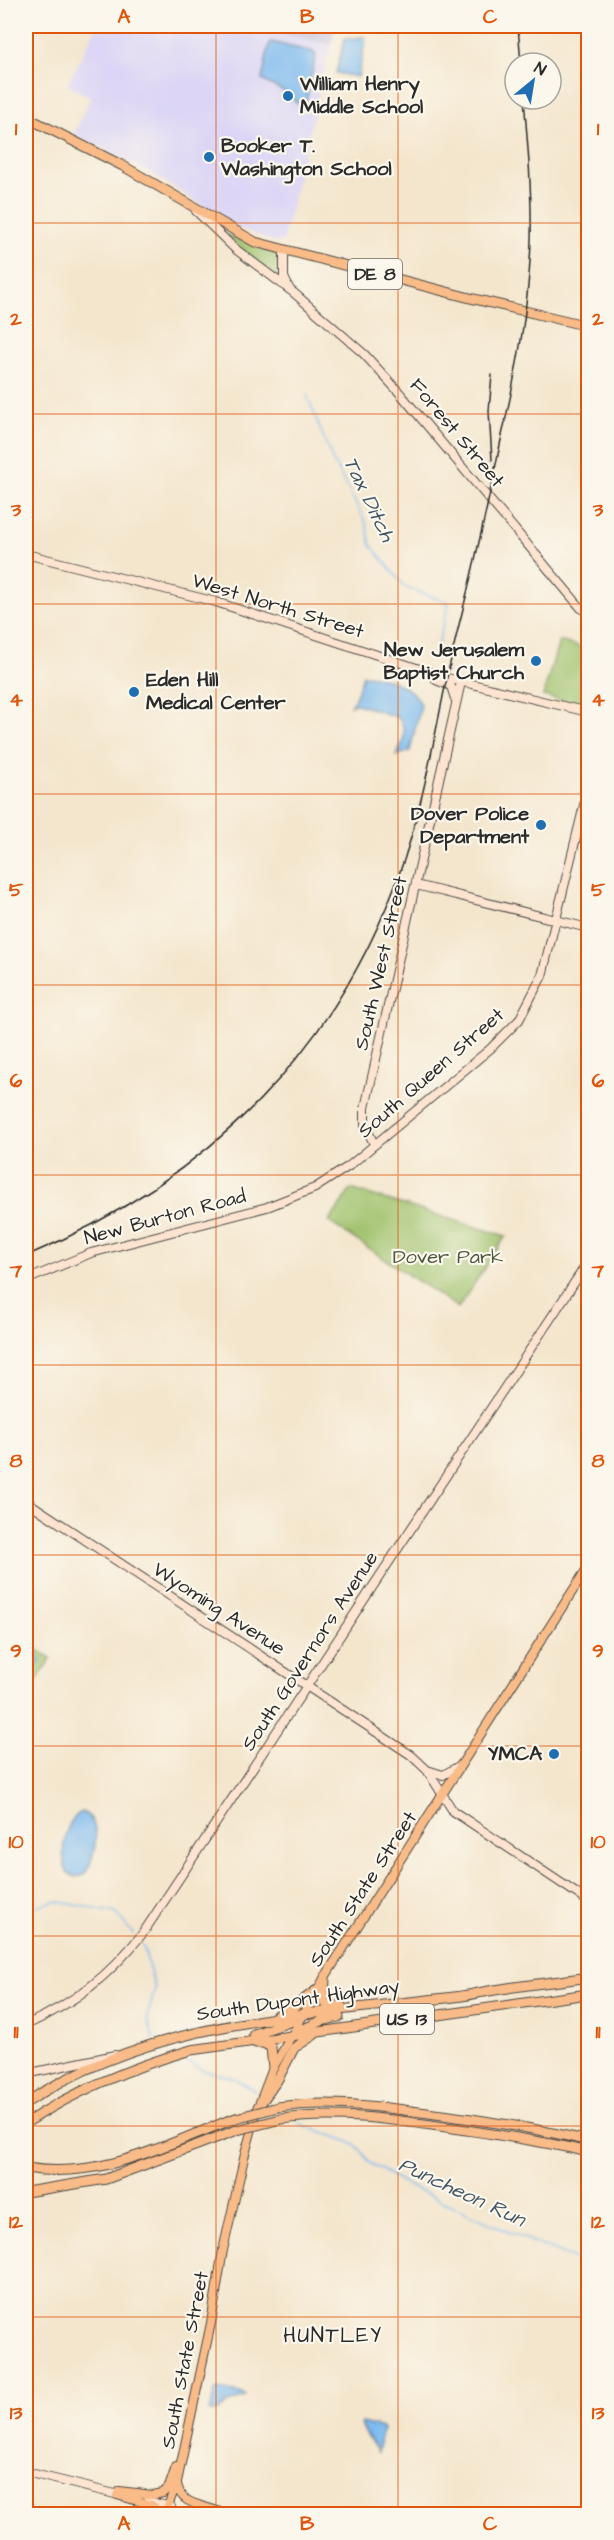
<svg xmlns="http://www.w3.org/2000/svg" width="614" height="2540" font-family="'Architects Daughter',sans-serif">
<rect width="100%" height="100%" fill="#fbf7ec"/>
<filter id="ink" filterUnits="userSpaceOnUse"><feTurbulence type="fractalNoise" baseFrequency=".0167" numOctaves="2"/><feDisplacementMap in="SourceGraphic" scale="12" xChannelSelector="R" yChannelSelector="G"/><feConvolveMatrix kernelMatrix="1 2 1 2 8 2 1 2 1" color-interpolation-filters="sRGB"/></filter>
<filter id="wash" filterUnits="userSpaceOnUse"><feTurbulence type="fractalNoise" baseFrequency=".008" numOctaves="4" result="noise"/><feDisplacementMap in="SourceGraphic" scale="24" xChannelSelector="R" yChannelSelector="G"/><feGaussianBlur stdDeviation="1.35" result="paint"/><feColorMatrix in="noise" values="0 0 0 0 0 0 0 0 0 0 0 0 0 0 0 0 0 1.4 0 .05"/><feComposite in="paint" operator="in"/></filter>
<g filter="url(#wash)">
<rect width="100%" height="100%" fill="#f4e6cd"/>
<path fill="#dcd5f6" d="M 97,26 L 264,26 L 264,28 L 331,45 L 283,240 L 277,243 L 235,226 L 151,173 L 73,134 L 91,97 L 67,85 Z"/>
<path fill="#c2c1dc" d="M 264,26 L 335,26 L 331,45 L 263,28 Z"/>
<path fill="#9fc16a" stroke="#65764a" stroke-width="1.5" d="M 227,235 L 276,254 L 279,256 L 278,279 L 226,237 Z
M 559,641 L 588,649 L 588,707 L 543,696 Z
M 351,1189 L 506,1236 L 458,1308 L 329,1222 Z
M 26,1643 L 51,1658 L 36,1682 L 26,1675 Z"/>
<path fill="#7bb9ee" stroke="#53728c" stroke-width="1.5" d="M 360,37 L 365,37 L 365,42 L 358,77 L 336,73 L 345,38 L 352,39 Z
M 271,42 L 313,52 L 316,55 L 306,102 L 302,107 L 285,92 L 262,80 L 269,45 Z
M 363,675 C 383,675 412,686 421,704 L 410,751 L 396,756 C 402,745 410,729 397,717 L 357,704 L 350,705 L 354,701 Z
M 26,1648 L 34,1650 L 40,1661 L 38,1667 L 30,1672 L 26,1670 Z
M 82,1812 C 104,1821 95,1860 84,1875 L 75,1877 L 67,1872 C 60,1855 63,1821 82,1812 Z
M 217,2389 L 244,2394 L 245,2397 L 229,2403 L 216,2412 L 210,2412 L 214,2392 Z
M 361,2423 L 383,2428 L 378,2452 L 360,2425 Z"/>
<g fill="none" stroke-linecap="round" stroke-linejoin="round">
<path stroke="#7bb9ee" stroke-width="1.5" d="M 307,395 L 332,459 L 366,523 L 371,545 L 405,587 L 449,603 L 436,652
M 26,1909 L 55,1901 L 116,1913 L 133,1934
M 143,1945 L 155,1989 L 147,2018 L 154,2039
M 181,2058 L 202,2070 L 234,2078 L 255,2091
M 298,2123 L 355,2144 L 370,2163 L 409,2186 L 504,2230 L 588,2265"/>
</g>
</g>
<g filter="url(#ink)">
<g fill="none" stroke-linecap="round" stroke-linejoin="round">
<defs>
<path id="secondary" d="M 196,211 L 234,248 L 294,293 L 364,354 L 398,391 L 581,608 L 588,612
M 284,251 L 284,277 L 289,288
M 26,554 L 216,602 L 447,678 L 588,712
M 436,680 L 451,686 L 455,699
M 416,885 L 588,928
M 374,1144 L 365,1125 L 365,1108 L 461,682
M 26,1280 L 91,1253 L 267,1207 L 315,1188 L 349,1166 L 490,1049 L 519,1020 L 542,976 L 588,789
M 26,1501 L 411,1755 L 427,1770 L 453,1811 L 588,1901
M 427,1770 L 443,1775 L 459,1766
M 26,2025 C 76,2002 109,1976 143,1933 L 588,1262
M 26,2074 L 115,2055
M 26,2472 L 123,2496
M 147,2501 L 171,2507"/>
<path id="primary" d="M 177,2484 C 181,2506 202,2504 220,2512
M 119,2491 L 153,2495 L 163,2493 L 169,2487 L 176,2467
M 117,2495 L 152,2505 L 161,2514
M 165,2514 L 177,2482 L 211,2323 L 223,2250 L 245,2154 L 258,2107 L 273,2068 L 325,1977 L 588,1567"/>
<path id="highway" d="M 26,117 L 123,166 L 255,242 L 470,298 L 588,326
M 325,1977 L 324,2002 L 331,2006 L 341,2006
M 276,2016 L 294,2007 L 318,1989
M 299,2031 L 321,2021 L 339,2017
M 254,2034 L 292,2021
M 256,2043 L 263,2043 L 271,2047 L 273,2068
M 26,2103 C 151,2019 308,2015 454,1997 C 466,1996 477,1993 489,1991 C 522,1985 556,1982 588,1977
M 258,2107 L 278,2079 L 294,2048 L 314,2035
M 278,2107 C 334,2099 388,2108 443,2115 C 492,2122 541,2129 588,2141
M 281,2119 C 339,2111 395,2120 453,2128 C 499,2135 544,2141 588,2152
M 26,2123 C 78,2089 132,2067 191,2050 L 588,1994
M 26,2168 C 101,2181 168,2143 236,2118
M 26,2192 L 106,2179 L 237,2130"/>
</defs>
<use href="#secondary" stroke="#494743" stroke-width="10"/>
<use href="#primary" stroke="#494743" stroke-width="10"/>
<use href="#highway" stroke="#494743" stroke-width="11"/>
<use href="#secondary" stroke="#fde4d0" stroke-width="8"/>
<use href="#primary" stroke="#f9bc89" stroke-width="8"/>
<use href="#highway" stroke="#f9bc89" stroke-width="9"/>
<path stroke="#2b2b2b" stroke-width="1.5" d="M 518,26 L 521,63
M 492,375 L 489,411 L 492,460
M 26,1256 C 207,1180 341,1049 404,860 C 430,781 440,697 461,617 C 476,558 489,499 501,440 C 516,374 529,308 531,240 C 532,193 528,146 524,99"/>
<defs>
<path id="highway-bridge" d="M 236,2118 L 278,2107
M 237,2130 L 281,2119"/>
</defs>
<use href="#highway-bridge" stroke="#494743" stroke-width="11" stroke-linecap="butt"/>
<use href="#highway-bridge" stroke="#f9bc89" stroke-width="9"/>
</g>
</g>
<path fill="none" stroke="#df570e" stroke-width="1.5" stroke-opacity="0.55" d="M 216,26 L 216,2514M 398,26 L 398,2514M 26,223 L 588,223M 26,414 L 588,414M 26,604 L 588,604M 26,794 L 588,794M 26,985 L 588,985M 26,1175 L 588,1175M 26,1365 L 588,1365M 26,1555 L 588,1555M 26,1746 L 588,1746M 26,1936 L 588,1936M 26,2126 L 588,2126M 26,2317 L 588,2317"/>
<g fill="#1f6fb2" stroke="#fbf7ec" stroke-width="2">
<circle cx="288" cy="96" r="6"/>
<circle cx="209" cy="157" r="6"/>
<circle cx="536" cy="661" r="6"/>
<circle cx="134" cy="692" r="6"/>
<circle cx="541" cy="825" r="6"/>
<circle cx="554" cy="1754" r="6"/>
</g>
<g text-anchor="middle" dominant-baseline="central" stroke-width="4.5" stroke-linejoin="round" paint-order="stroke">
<g fill="#fbf7ec" stroke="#696865" stroke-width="1.5">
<rect x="348" y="259" width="54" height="30" rx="4.5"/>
<rect x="380" y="2004" width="54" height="30" rx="4.5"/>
</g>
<g font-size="18" font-weight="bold" fill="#2b2b2b">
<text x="375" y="274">DE 8</text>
<text x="407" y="2019">US 13</text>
</g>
<g font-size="20" font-weight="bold" fill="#2b2b2b" stroke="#fbf7ec" text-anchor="start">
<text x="300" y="84">William Henry<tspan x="300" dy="23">Middle School</tspan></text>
<text x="221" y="146">Booker T.<tspan x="221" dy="23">Washington School</tspan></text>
<text x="524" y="650" text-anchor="end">New Jerusalem<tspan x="524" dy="23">Baptist Church</tspan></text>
<text x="146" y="680">Eden Hill<tspan x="146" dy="23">Medical Center</tspan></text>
<text x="529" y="814" text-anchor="end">Dover Police<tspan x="529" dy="23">Department</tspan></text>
<text x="542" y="1754" text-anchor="end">YMCA</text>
</g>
<g font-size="20" fill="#2b2b2b" stroke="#fbf7ec">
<text transform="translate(457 433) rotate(50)">Forest Street</text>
<text transform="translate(278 606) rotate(17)">West North Street</text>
<text transform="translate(381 963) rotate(-77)">South West Street</text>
<text transform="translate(431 1073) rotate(-41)">South Queen Street</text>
<text transform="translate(165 1217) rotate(-15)">New Burton Road</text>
<text transform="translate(219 1609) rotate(33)">Wyoming Avenue</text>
<text transform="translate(310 1651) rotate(-57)">South Governors Avenue</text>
<text transform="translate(363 1889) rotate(-57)">South State Street</text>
<text transform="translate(298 2000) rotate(-8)">South Dupont Highway</text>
<text transform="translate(185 2360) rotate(-79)">South State Street</text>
</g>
<g font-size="20" fill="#4e583e" stroke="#fbf7ec">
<text x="448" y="1257">Dover Park</text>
</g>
<g font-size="21" font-style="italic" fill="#435666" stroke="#fbf7ec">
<text transform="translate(369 499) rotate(64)">Tax Ditch</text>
<text transform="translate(462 2192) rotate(25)">Puncheon Run</text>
</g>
<g font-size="21" letter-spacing="1.5" fill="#2b2b2b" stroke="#fbf7ec">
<text x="333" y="2335">HUNTLEY</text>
</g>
</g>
<rect width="614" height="2540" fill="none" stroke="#fbf7ec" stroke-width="66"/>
<g transform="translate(533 81) rotate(30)"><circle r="28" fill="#fbf7ec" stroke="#a8a59f" stroke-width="1.5"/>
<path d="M0-4.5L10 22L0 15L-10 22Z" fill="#1f6fb2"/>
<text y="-9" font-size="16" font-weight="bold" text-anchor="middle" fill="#2b2b2b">N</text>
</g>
<rect x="33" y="33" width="548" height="2474" fill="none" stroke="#df570e" stroke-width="2"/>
<g font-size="20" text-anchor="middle" font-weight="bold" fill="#df570e">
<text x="124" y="23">A</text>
<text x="307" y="23">B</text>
<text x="490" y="23">C</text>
<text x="16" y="135">1</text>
<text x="598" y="135">1</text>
<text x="16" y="325">2</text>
<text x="598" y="325">2</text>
<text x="16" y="516">3</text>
<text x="598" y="516">3</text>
<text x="16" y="706">4</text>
<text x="598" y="706">4</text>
<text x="16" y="896">5</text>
<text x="598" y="896">5</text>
<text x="16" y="1087">6</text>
<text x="598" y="1087">6</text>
<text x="16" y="1277">7</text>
<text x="598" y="1277">7</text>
<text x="16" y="1467">8</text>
<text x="598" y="1467">8</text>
<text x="16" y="1657">9</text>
<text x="598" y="1657">9</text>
<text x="16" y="1848">10</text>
<text x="598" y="1848">10</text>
<text x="16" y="2038">11</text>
<text x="598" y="2038">11</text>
<text x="16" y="2228">12</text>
<text x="598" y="2228">12</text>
<text x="16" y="2419">13</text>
<text x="598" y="2419">13</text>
<text x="124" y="2530">A</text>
<text x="307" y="2530">B</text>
<text x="490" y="2530">C</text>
</g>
</svg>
